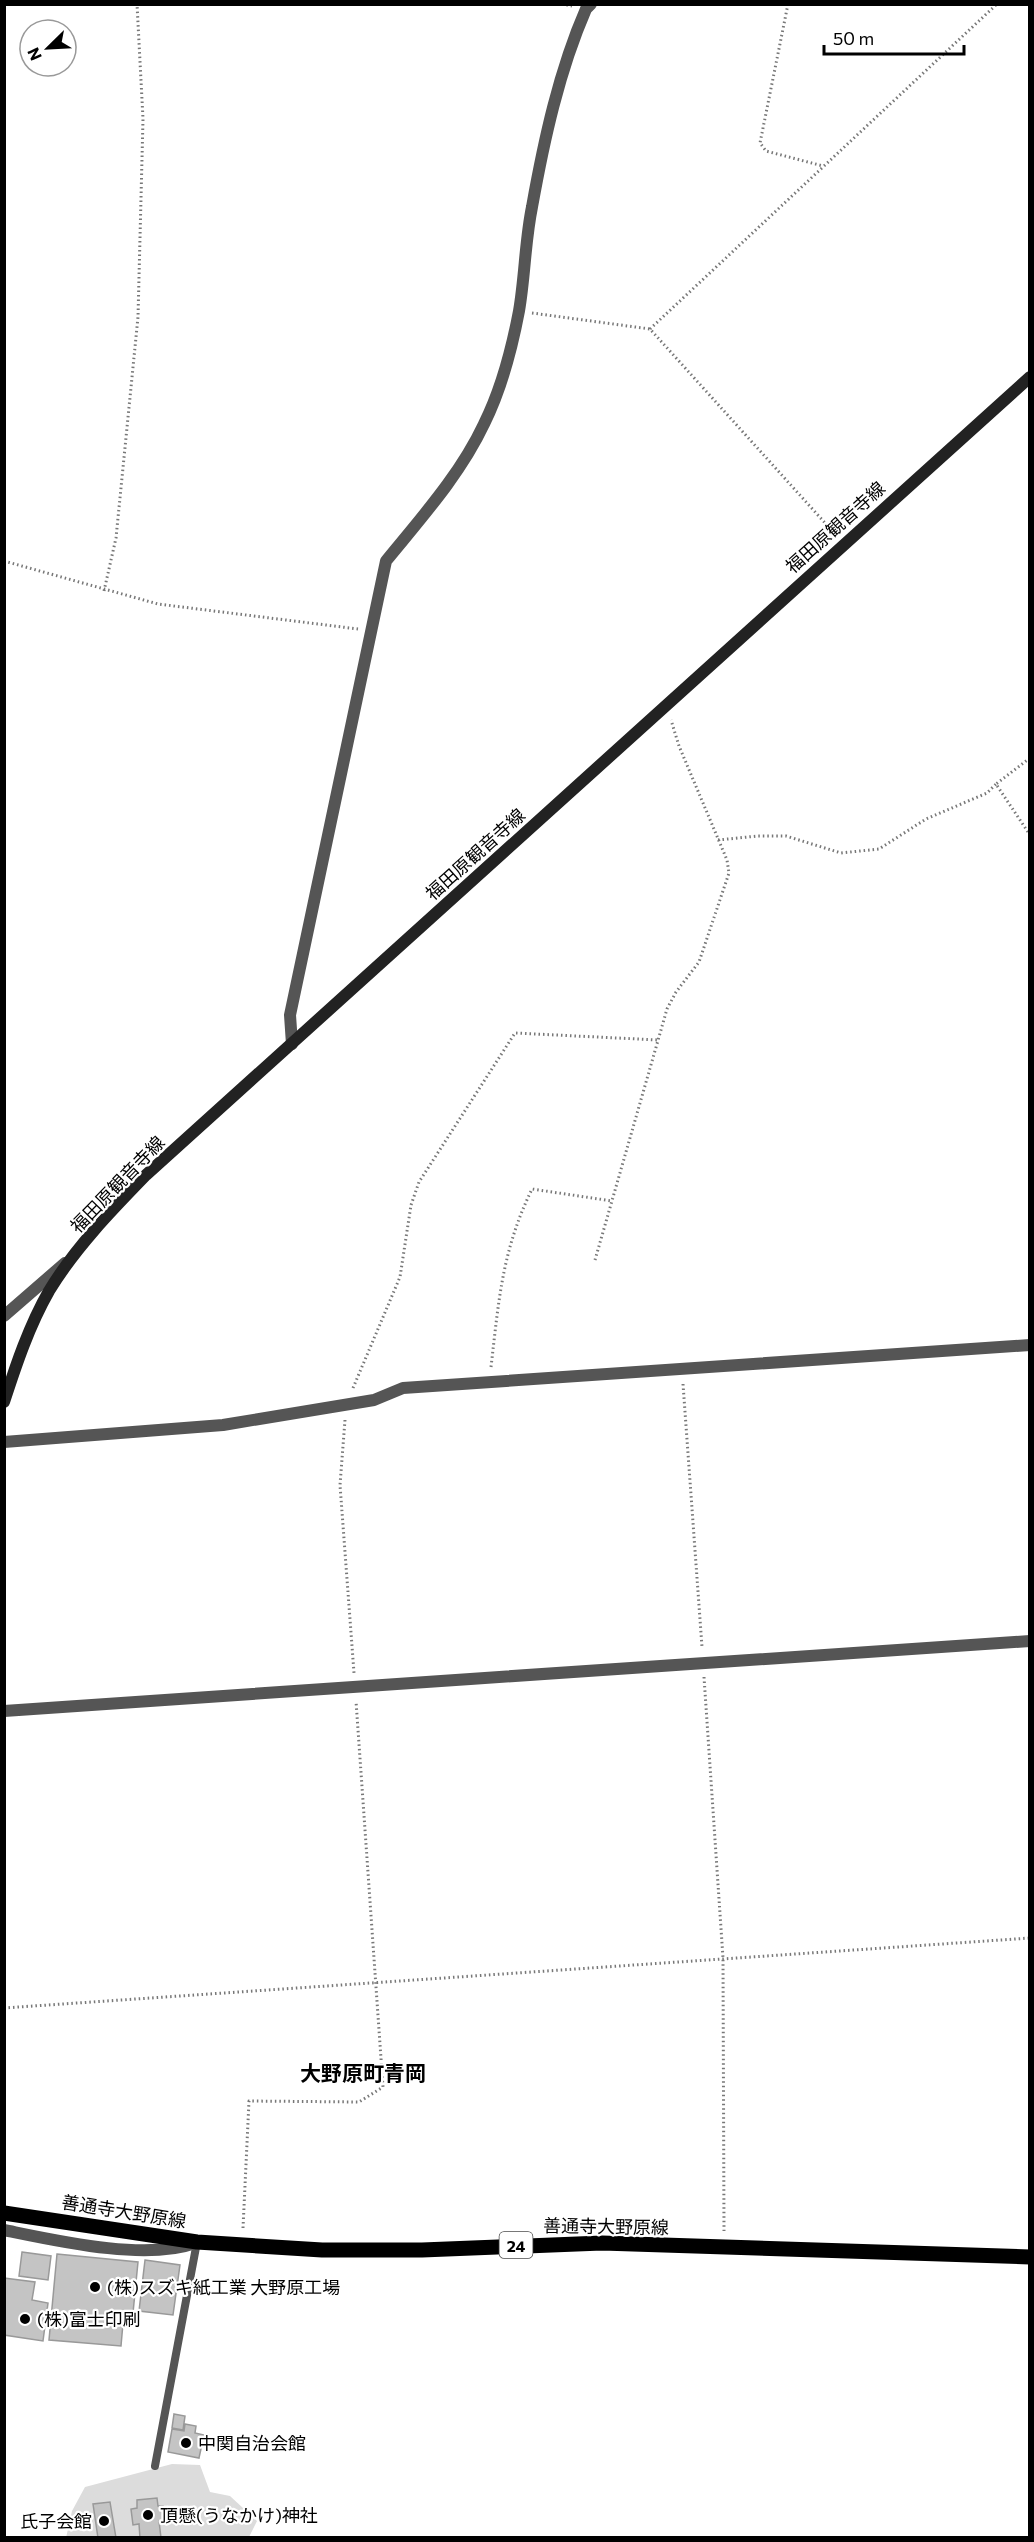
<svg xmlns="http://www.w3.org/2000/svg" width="1034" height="2542" font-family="Commissioner,'Noto Sans JP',sans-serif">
<rect width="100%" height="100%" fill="#fff"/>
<path fill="#dcdcdc" d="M 172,2464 L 200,2465 L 210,2492 L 230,2496 L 257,2521 L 249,2537 L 66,2538 L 72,2511 L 85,2487 Z"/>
<path fill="#c4c4c4" stroke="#999" stroke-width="1.5" d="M 22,2252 L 51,2256 L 48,2280 L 19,2276 Z
M 57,2254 L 138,2262 L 133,2313 L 124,2312 L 121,2346 L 49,2340 Z
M 145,2260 L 180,2265 L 173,2315 L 139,2311 Z
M 4,2278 L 35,2282 L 32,2300 L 48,2303 L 43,2341 L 4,2335 Z
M 174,2414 L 185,2416 L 183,2430 L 172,2428 Z
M 185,2424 L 196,2426 L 195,2433 L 204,2435 L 199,2458 L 168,2452 L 172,2429 L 184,2431 Z
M 157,2498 L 158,2506 L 163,2506 L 164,2521 L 159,2521 L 161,2538 L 140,2538 L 139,2524 L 133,2525 L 131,2509 L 137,2508 L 137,2500 Z
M 110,2502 L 116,2538 L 98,2538 L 93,2504 Z"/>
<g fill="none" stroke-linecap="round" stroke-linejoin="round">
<path stroke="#777" stroke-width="3" stroke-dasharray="1.5 3" stroke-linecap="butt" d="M 562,4 L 572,6
M 788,4 L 760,143 L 766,151 L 823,166
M 532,313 L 650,329 L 835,534
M 650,329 L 997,4
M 4,561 L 158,604 L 358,629
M 104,591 L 116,538 L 138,317 L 143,119 L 137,4
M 1030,758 L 996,784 L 1030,835
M 718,840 L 758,836 L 786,836 L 841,853 L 879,849 L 926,819 L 987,793 L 996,784
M 595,1260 L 667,1009 L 676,992 L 699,962 L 729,873 L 727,860 L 679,746 L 671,720
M 491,1367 C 499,1299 502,1251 532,1189 L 612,1201
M 683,1384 L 702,1647
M 353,1388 L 400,1277 L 411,1205 L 419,1182 L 515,1033 L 658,1040
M 345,1420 L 340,1485 L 354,1673
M 704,1677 L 723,1958 L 724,2231
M 4,2008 L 1030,1938
M 243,2228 L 249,2101 L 359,2102 L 383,2087 L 356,1701"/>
<path stroke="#555" stroke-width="8" d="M 155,2466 L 197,2242"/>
<path stroke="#555" stroke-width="12" d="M 292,1044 L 290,1015 L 386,561 C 421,518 460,475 484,424 C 501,390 512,348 519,311 C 525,276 525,241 532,207 C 544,140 559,71 586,9 L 591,4
M 4,1316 L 65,1263
M 4,1442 L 223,1425 L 374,1400 L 403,1388 L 1030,1345
M 4,1711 C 346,1689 688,1662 1030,1641
M 4,2230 C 58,2241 145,2261 195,2243"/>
<path stroke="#222" stroke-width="12" d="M 4,1402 C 16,1365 29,1326 49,1291 C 75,1248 111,1211 146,1175 L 1030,377"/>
<path stroke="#000" stroke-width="15" d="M 4,2213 L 197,2242 L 322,2250 L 422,2250 L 602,2243 L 1030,2257"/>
</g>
<g fill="#000" stroke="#fff" stroke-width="2">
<circle cx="95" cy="2287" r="6"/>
<circle cx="25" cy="2319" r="6"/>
<circle cx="186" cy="2443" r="6"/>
<circle cx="148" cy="2515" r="6"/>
<circle cx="104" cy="2521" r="6"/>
</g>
<g text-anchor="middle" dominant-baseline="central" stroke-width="4.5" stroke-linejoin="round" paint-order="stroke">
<rect fill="#fff" stroke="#4c4c4c" stroke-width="1.5" x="499.5" y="2232" width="33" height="26" rx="4.5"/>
<g font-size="16" font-weight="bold" fill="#000">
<text x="516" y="2245">24</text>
</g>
<g font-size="18" fill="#000" stroke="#fff">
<text transform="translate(835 527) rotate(-42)">福田原観音寺線</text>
<text transform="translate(475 854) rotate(-42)">福田原観音寺線</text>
<text transform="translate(117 1184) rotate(-46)">福田原観音寺線</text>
<text transform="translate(124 2211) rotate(9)">善通寺大野原線</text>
<text transform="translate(606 2226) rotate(1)">善通寺大野原線</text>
</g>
<g font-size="18" fill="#000" stroke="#fff" text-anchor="start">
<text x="107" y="2287">(株)スズキ紙工業 大野原工場</text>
<text x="37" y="2319">(株)富士印刷</text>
<text x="198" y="2443">中関自治会館</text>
<text x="160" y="2515">頂懸(うなかけ)神社</text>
<text x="92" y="2521" text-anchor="end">氏子会館</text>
</g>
<g font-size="21" font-weight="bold" fill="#000" stroke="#fff">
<text x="363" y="2072">大野原町青岡</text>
</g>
</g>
<rect width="1034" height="2542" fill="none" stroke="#000000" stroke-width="12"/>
<g transform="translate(48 48) rotate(246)"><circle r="28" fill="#ffffff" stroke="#999999" stroke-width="1.5"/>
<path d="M0-4.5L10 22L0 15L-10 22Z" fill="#000000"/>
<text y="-9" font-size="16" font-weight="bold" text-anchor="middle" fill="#000000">N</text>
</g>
<path d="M824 45v9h140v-9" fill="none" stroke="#000000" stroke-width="3"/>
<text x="833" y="45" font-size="18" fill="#000000" stroke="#ffffff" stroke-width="4.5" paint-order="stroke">50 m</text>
</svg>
